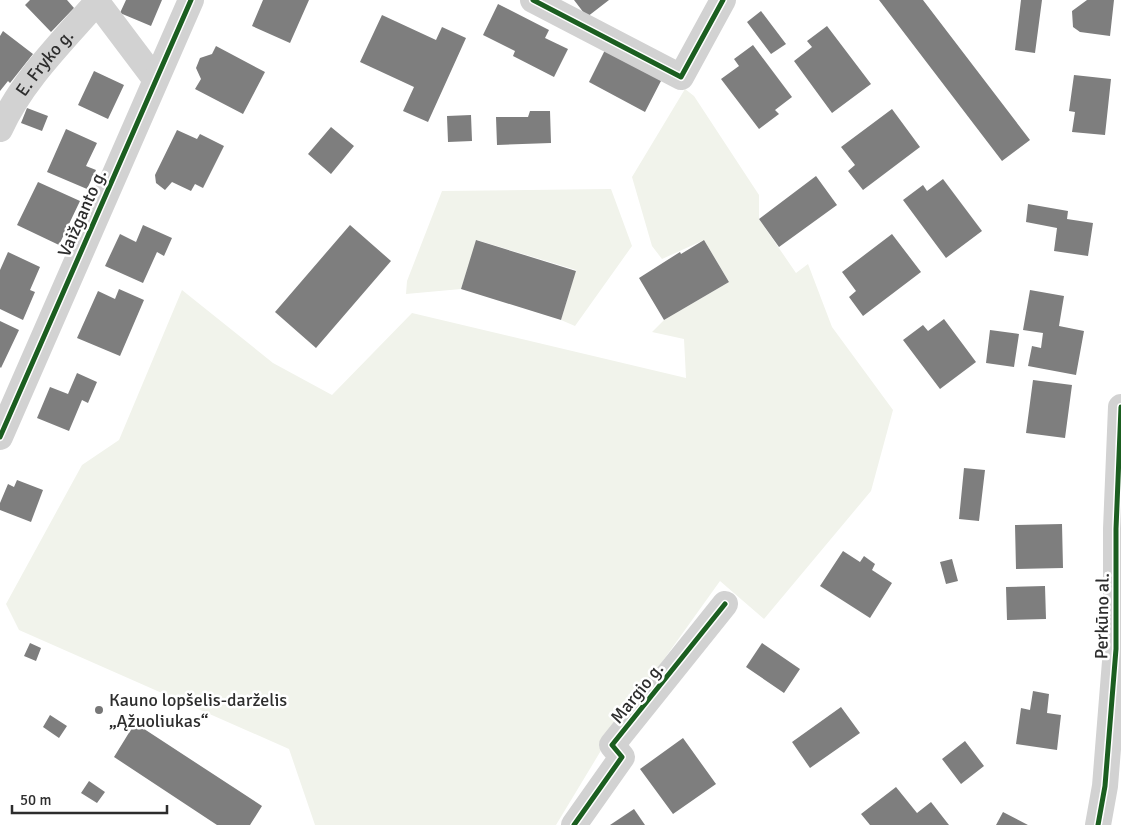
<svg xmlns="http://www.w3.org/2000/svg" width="1121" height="825" font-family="Signika,sans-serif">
<rect width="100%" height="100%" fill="#fff"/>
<path fill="#f1f3eb" d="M 685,89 L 694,96 L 759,195 L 759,219 L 796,273 L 808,264 L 832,327 L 893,410 L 871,491 L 764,619 L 720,581 L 614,729 L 556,825 L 315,825 L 289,749 L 19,630 L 6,604 L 82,465 L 119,440 L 182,290 L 273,363 L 332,395 L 412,313 L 686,378 L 684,339 L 652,332 L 664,320 L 729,282 L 704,240 L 662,259 L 652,246 L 632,177 Z
M 611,189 L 632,246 L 575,326 L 561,320 L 576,270 L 477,240 L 461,289 L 406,294 L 407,281 L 442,191 Z"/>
<path fill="#7e7e7e" d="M 30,0 L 67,0 L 74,8 L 51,32 L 25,5 Z
M 126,0 L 162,0 L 151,26 L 120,13 Z
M 263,0 L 309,0 L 290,43 L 252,26 Z
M 574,0 L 609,0 L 587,17 Z
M 879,0 L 923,0 L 1030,140 L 1002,161 Z
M 1021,0 L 1042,0 L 1035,53 L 1015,50 Z
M 1087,0 L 1114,0 L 1110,36 L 1080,32 L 1073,27 L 1072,11 Z
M 498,4 L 549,30 L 545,38 L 568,49 L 554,77 L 513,56 L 515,51 L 483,35 Z
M 761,11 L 786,44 L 771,54 L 747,22 Z
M 382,15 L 436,40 L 442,27 L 466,38 L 428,122 L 403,111 L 414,87 L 360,62 Z
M 827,26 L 871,84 L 832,113 L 794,61 L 812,47 L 807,41 Z
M 3,31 L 33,54 L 10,83 L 8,81 L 0,91 L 0,36 Z
M 753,45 L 792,97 L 775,110 L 779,114 L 759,129 L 721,79 L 739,66 L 734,59 Z
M 216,46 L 265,72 L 243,114 L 195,89 L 201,79 L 196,68 L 200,58 L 212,54 Z
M 605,50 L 662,79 L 645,112 L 589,82 Z
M 94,71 L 124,85 L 108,119 L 78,105 Z
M 1074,75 L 1111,79 L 1105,135 L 1072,132 L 1075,112 L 1069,111 Z
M 27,108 L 48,116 L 42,131 L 21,123 Z
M 892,109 L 920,147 L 863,190 L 848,171 L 855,165 L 841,147 Z
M 530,111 L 550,111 L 551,143 L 497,145 L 496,117 L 528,117 Z
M 471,115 L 472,141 L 448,142 L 447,116 Z
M 331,127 L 354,146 L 331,174 L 308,154 Z
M 66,129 L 97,143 L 86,166 L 96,170 L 87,189 L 47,172 Z
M 177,130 L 197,139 L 200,134 L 224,146 L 203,188 L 195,184 L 191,191 L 172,182 L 165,190 L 156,183 L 155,175 Z
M 816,176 L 837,205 L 779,247 L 759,219 Z
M 943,179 L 982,231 L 946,258 L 903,200 L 923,185 L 927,191 Z
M 38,182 L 80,201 L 59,245 L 17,225 Z
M 1028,204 L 1068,211 L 1067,219 L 1093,223 L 1088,256 L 1054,251 L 1057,228 L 1026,222 Z
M 143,225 L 172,238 L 164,256 L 157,252 L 143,283 L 105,266 L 120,234 L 136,242 Z
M 350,225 L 391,261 L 316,348 L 275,312 Z
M 892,234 L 921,272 L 863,316 L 849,297 L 856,291 L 842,272 Z
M 476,240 L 576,271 L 561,320 L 461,289 Z
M 704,240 L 729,282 L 664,320 L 639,278 L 680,252 L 681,254 Z
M 8,252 L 40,267 L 30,290 L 35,292 L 23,320 L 0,309 L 0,270 Z
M 119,289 L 144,300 L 120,356 L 77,338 L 98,291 L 115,299 Z
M 1030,290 L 1064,296 L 1059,326 L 1084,331 L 1076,375 L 1028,366 L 1032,346 L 1041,348 L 1043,333 L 1023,330 Z
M 944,319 L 976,362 L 940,389 L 903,340 L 923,325 L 928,331 Z
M 0,321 L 19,330 L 1,368 L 0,367 Z
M 990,330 L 1019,334 L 1014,367 L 986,363 Z
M 77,373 L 97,382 L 88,403 L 82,400 L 69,431 L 37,418 L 50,387 L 68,394 Z
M 1033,380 L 1072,385 L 1065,438 L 1026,433 Z
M 964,468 L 985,470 L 979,521 L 959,519 Z
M 17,480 L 43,490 L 31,522 L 0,510 L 0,503 L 8,484 L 14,487 Z
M 1062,524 L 1063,568 L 1016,569 L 1015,525 Z
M 843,551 L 860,562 L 864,556 L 875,564 L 872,570 L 892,583 L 870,618 L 820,586 Z
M 952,559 L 958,581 L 946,584 L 940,562 Z
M 1045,586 L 1046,619 L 1007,620 L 1006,587 Z
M 30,643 L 41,648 L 36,661 L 24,656 Z
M 762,643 L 800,669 L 784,693 L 746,667 Z
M 1033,691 L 1049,694 L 1047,713 L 1061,715 L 1057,750 L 1016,744 L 1021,708 L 1030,710 Z
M 841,707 L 860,733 L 810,768 L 792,742 Z
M 50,715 L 67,726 L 59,738 L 43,727 Z
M 135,723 L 262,806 L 250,825 L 217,825 L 114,757 Z
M 683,738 L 716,784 L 673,814 L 640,769 Z
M 965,741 L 984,766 L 961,784 L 942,759 Z
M 89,781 L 105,792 L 97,803 L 81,793 Z
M 896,787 L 917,813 L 931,802 L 949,825 L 870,825 L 861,814 Z
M 634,809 L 645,825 L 610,825 Z
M 1003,812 L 1028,825 L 996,825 Z"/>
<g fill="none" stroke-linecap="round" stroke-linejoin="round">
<g stroke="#d2d2d2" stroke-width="26">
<path d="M 533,0 L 681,77 L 723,0"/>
<path id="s1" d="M 0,129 C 22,81 62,42 97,2 L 155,79"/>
<path d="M 0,437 L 191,0"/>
<path d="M 574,825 L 622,757 L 612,745 L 725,604"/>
<path d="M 1098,825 L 1105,786 L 1116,649 L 1116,529 L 1121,407"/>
</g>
<defs>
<path id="cycleway" d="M 533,0 L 681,77 L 723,0
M 0,437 L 191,0
M 574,825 L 622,757 L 612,745 L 725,604
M 1098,825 L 1105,786 L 1116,649 L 1116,529 L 1121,407"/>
</defs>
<use href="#cycleway" stroke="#fff" stroke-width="8"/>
<use href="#cycleway" stroke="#1b5e20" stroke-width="5"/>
</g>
<circle fill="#767676" stroke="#fff" stroke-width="2" cx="99" cy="710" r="5"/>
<g text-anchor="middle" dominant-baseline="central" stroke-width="5" stroke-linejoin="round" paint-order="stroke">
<g font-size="18" fill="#2d2d2d" stroke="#fff">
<text stroke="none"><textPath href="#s1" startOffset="80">E. Fryko g.</textPath></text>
<text transform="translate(82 213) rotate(-66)">Vaižganto g.</text>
<text transform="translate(1102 616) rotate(-89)">Perkūno al.</text>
<text transform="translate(637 693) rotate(-51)">Margio g.</text>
</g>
<g font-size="18" fill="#2d2d2d" stroke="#fff" text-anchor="start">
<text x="109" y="700">Kauno lopšelis-darželis<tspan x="109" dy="21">„Ąžuoliukas“</tspan></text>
</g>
</g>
<path d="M12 805v8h155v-8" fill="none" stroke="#2d2d2d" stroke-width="2.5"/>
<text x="20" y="805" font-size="15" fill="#2d2d2d" stroke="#ffffff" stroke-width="4" paint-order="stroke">50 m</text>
</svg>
